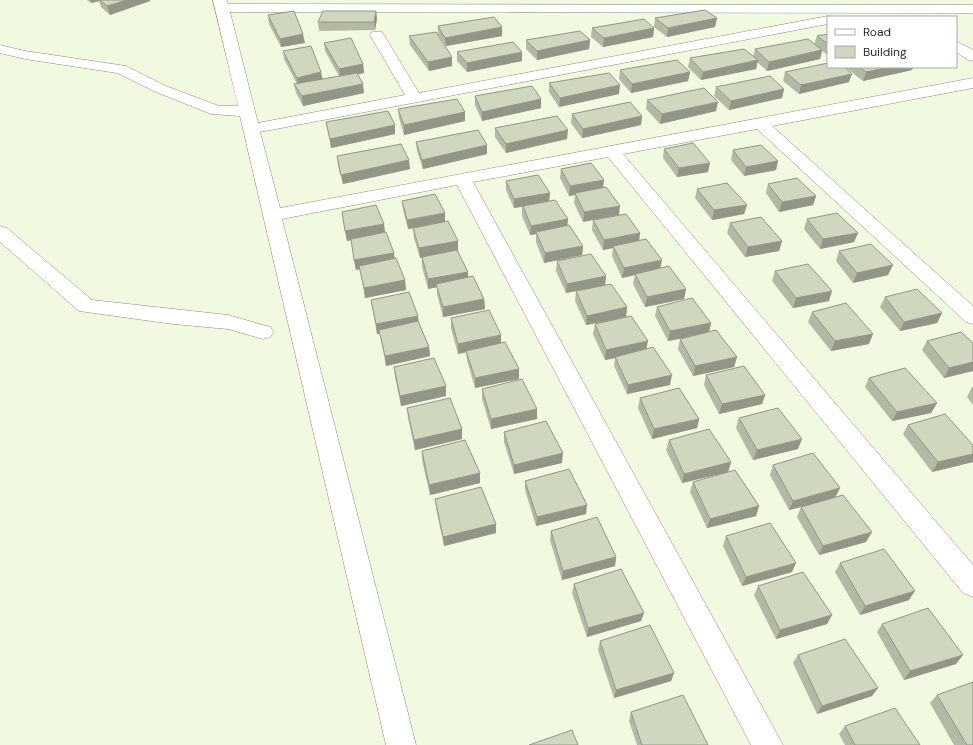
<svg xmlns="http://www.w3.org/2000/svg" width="973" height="745" font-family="'DM Sans',sans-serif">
<rect width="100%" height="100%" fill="#f1f9e0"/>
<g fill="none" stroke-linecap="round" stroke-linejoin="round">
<defs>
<path id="street" d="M 213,0 L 227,0 L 228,4 L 973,5 L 973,13 L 230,12 L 258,123 L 405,95 L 370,35 L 372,32 L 382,32 L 384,35 L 419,93 L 828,16 L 832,17 L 828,17 L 828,24 L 260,132 L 280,208 L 973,78 L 973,88 L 772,126 L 973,306 L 973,324 L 966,322 L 757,129 L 623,154 L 973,565 L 973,597 L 963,593 L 608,157 L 473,182 L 783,745 L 751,745 L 457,185 L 282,219 L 416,745 L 386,745 L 240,116 L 211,114 L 156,92 L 117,73 L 25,59 L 0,53 L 0,45 L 25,51 L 126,66 L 166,86 L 219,106 L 238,106 Z
M 956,41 L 973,50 L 973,61 L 968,60 L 956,52 Z
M 0,226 L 7,228 L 92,300 L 228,315 L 270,327 L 274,332 L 270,337 L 263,339 L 228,329 L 173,324 L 79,311 L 0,242 Z"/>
</defs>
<use href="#street" stroke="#888f79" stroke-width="1"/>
<use href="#street" fill="#fff" fill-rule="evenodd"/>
</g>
<path fill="#b2b9a4" d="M 87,0 L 150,0 L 150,1 L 110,15 L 101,7 L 99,1 L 91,3 Z
M 376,11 L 377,19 L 375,30 L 319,31 L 318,22 Z
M 268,15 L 305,43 L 281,47 L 269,24 Z
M 655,18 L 717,18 L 715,27 L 667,37 L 654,27 Z
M 438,26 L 502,27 L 502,36 L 446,46 L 438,34 Z
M 592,28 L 654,28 L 653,37 L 603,47 L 591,37 Z
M 828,34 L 828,55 L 822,51 L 820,59 L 767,71 L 757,62 L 756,69 L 701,80 L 688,67 L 690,58 L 753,56 L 755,49 L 814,44 L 817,36 Z
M 409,36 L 452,66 L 429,71 L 410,45 Z
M 526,40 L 590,40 L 589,49 L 537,60 L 526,49 Z
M 324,43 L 363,64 L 364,73 L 357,74 L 364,93 L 303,106 L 296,93 L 294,84 L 297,84 L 284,59 L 283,51 L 321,72 L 322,79 L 339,76 L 325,51 Z
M 457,52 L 522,61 L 467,72 L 457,61 Z
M 846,67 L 913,67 L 912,70 L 863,81 L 846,68 Z
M 620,70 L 690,72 L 688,81 L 631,93 L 619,79 Z
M 785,72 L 849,82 L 799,94 L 783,81 Z
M 549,83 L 619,94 L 559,107 L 549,92 Z
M 716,87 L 784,89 L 782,98 L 729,110 L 714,96 Z
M 475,96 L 541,108 L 482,121 L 475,105 Z
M 647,100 L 716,111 L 660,124 L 646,109 Z
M 398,109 L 465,112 L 465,121 L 404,135 L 399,118 Z
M 572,114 L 642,116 L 641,125 L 582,138 L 571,123 Z
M 326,122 L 395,134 L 331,148 Z
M 495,128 L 567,139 L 506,153 L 495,137 Z
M 416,142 L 487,154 L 423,169 L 417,151 Z
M 664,149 L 708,172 L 677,177 L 663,158 Z
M 733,150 L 778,161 L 776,170 L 744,176 L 731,160 Z
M 337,156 L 410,169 L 343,184 L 338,166 Z
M 591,163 L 583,222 L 574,203 L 575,195 L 569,196 L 560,178 L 561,169 Z
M 506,181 L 550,193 L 549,201 L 568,219 L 567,226 L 583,246 L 582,255 L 544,263 L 536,242 L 536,234 L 530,235 L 522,216 L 522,207 L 514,208 L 506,190 Z
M 768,184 L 816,196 L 813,205 L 779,212 L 766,193 Z
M 697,189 L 747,205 L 744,214 L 712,220 L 695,198 Z
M 402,201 L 445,222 L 458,251 L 468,277 L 484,299 L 485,309 L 443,317 L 437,294 L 437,287 L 428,289 L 422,267 L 422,258 L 420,258 L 414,238 L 413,228 L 408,229 L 403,210 Z
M 342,212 L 384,224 L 385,232 L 395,259 L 405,280 L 406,290 L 365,298 L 360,269 L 356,270 L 351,240 L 347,241 Z
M 807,219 L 858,233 L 854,242 L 820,249 L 804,229 Z
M 593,220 L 639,241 L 660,268 L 686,289 L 684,299 L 645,307 L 633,284 L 635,275 L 622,278 L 612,256 L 613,248 L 603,250 L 592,230 Z
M 730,223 L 782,241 L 779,251 L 745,257 L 727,233 Z
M 839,251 L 888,275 L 853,283 L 836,261 Z
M 557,261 L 606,276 L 605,285 L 627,307 L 626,317 L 670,385 L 627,394 L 614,366 L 615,358 L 605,360 L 593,334 L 595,324 L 618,319 L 586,325 L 575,301 L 576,291 L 591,288 L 566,293 L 556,271 Z
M 775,271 L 829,301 L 793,308 L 772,281 Z
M 885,297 L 942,313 L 937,323 L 900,331 L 880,307 Z
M 371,300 L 419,322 L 429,347 L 430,356 L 386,366 L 380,334 L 377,334 Z
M 657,307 L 711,323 L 709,332 L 737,357 L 734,367 L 693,376 L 678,349 L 680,339 L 700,335 L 668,341 L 655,316 Z
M 812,312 L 869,344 L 831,351 L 808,322 Z
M 451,318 L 501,343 L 519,379 L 475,388 L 467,360 L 466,352 L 458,354 L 451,328 Z
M 927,341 L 973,343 L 973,371 L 944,378 L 922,350 Z
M 394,367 L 446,386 L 446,396 L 401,406 L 395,377 Z
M 706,375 L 765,395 L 762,404 L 719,414 L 704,385 Z
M 869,378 L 937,403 L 931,413 L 892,421 L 865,387 Z
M 972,387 L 973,387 L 973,405 L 967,397 Z
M 482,389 L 537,419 L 491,429 L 482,399 Z
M 640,398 L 699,419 L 697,428 L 652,439 L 638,408 Z
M 407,408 L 462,429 L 462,439 L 415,450 L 408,418 Z
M 739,418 L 798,449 L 753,460 L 736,428 Z
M 908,425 L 973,445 L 973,462 L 932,472 L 903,434 Z
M 504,432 L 562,463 L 514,474 L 504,442 Z
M 669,440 L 731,462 L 728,472 L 682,483 L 666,450 Z
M 422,451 L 480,473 L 480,483 L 430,495 L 422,460 Z
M 773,465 L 840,488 L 835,497 L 866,542 L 819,555 L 797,517 L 801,507 L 819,502 L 789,510 L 770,475 Z
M 525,481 L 586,514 L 536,526 L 525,490 Z
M 693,482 L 759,506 L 756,516 L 707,528 L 690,492 Z
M 435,499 L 496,533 L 444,546 L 436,508 Z
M 551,531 L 616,557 L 615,566 L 562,580 L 550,540 Z
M 726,536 L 792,572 L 742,586 L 723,546 Z
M 840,563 L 909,600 L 860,615 L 835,572 Z
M 574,584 L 641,621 L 587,637 L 572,593 Z
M 758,586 L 832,615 L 827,624 L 776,639 L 754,595 Z
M 882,624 L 956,664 L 904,680 L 877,632 Z
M 600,641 L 674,673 L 671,681 L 614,698 L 598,650 Z
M 798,655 L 878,688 L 872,696 L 817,714 L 793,663 Z
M 937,695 L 973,745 L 954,745 L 930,703 Z
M 631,712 L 708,745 L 637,745 L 629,721 Z
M 845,726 L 920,745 L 845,745 L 839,734 Z"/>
<path fill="#919686" d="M 90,0 L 99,0 L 99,1 L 91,3 Z
M 127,0 L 150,0 L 150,1 L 110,15 L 107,6 Z
M 376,11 L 377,19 L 375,30 L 374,22 Z
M 717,18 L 715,27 L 667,37 L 668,28 Z
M 502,27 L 502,36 L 446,46 L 445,38 Z
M 654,28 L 653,37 L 603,47 L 604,38 Z
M 303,34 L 305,43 L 281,47 L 280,39 Z
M 590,40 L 589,49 L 537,60 L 537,51 Z
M 822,50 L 820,59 L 767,71 L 769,62 Z
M 522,52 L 522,61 L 467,72 L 467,63 Z
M 452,57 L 452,66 L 429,71 L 428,62 Z
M 758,60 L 756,69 L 701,80 L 703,72 Z
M 363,64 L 364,73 L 340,78 L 339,69 Z
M 890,67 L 913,67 L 912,70 L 863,81 L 866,72 Z
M 321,72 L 323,81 L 298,86 L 297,78 Z
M 690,72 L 688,81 L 631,93 L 632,84 Z
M 852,74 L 849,82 L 799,94 L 801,85 Z
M 363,84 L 364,93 L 303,106 L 302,96 Z
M 620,85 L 619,94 L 559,107 L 560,98 Z
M 784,89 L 782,98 L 729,110 L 731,101 Z
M 541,99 L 541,108 L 482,121 L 482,112 Z
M 718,102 L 716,111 L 660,124 L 662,114 Z
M 465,112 L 465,121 L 404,135 L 404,125 Z
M 642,116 L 641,125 L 582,138 L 583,129 Z
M 395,125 L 395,134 L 331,148 L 330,139 Z
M 568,130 L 567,139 L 506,153 L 506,144 Z
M 487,145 L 487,154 L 423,169 L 422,160 Z
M 409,160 L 410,169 L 343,184 L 341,175 Z
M 778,161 L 776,170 L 744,176 L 746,167 Z
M 710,163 L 708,172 L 677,177 L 679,168 Z
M 604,180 L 603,190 L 575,193 L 575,195 L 569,196 L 570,186 Z
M 550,193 L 549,202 L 514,208 L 514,199 Z
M 816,196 L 813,205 L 779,212 L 782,202 Z
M 747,205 L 744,214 L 712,220 L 714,210 Z
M 620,206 L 619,215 L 583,222 L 584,212 Z
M 445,213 L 445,223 L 408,229 L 407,220 Z
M 568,219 L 567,228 L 536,232 L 536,234 L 530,235 L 531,226 Z
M 384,224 L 385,234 L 347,241 L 345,231 Z
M 640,233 L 639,243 L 613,246 L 613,248 L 603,250 L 604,240 Z
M 858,233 L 854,242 L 820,249 L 823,239 Z
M 458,241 L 458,251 L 420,258 L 419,248 Z
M 782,241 L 779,251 L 745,257 L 748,247 Z
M 583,246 L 582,255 L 544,263 L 545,253 Z
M 394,253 L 395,262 L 356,270 L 354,260 Z
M 662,260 L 660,270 L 635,274 L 635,275 L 622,278 L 624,268 Z
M 893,265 L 888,275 L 853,283 L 857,273 Z
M 468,272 L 468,281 L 436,284 L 437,287 L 428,289 L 428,279 Z
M 606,276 L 605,285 L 566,293 L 567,284 Z
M 405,280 L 406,290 L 365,298 L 364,288 Z
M 686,289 L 684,299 L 645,307 L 647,297 Z
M 832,291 L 829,301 L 793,308 L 796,298 Z
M 484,299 L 485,309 L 443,317 L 443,307 Z
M 627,307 L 626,317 L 586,325 L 587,316 Z
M 942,313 L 937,323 L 900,331 L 904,322 Z
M 418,316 L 419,326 L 379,330 L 380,334 L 377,334 L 376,324 Z
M 711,323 L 709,333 L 668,341 L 670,331 Z
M 873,334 L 869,344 L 831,351 L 835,341 Z
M 501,335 L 501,345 L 458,354 L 458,344 Z
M 648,341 L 646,351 L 615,357 L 615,358 L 605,360 L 606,350 Z
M 429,347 L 430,356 L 386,366 L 385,356 Z
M 737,357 L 734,367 L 693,376 L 695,366 Z
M 973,362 L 973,371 L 944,378 L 949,368 Z
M 519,369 L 519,379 L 475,388 L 475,378 Z
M 672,375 L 670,385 L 627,394 L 628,385 Z
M 446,386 L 446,396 L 401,406 L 400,396 Z
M 765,395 L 762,404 L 719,414 L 722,404 Z
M 937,403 L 931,413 L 892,421 L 897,412 Z
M 537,409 L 537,419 L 491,429 L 491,419 Z
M 699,419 L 697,428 L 652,439 L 654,429 Z
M 462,429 L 462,439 L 415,450 L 414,440 Z
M 802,439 L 798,449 L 753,460 L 757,450 Z
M 563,453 L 562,463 L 514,474 L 514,465 Z
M 973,454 L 973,462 L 932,472 L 938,462 Z
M 731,462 L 728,472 L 682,483 L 684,474 Z
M 480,473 L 480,483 L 430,495 L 429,485 Z
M 840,488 L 835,498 L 789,510 L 793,501 Z
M 587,505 L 586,514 L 536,526 L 537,517 Z
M 759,506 L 756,516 L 707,528 L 710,519 Z
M 496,524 L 496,533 L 444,546 L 443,537 Z
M 872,532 L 866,542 L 819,555 L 823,546 Z
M 616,557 L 615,566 L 562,580 L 563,571 Z
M 796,563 L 792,572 L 742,586 L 746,577 Z
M 915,591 L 909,600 L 860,615 L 865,606 Z
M 644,613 L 641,621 L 587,637 L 588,628 Z
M 832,615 L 827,624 L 776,639 L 780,630 Z
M 963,655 L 956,664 L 904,680 L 910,671 Z
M 674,673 L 671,681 L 614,698 L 616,690 Z
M 878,688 L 872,696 L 817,714 L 822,706 Z"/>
<path fill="#cfd7bf" stroke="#919686" d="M 100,0 L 127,0 L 107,6 Z
M 705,10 L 717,18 L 668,28 L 655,18 Z
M 294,11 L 303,34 L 280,39 L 268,15 Z
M 323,11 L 376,11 L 374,22 L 318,22 Z
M 494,17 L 502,27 L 445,38 L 438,26 Z
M 644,19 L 654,28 L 604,38 L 592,28 Z
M 580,31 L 590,40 L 537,51 L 526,40 Z
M 436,32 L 452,57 L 428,62 L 409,36 Z
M 828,34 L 828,44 L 817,36 Z
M 351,38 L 363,64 L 339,69 L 324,43 Z
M 808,39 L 822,50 L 769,62 L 755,49 Z
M 513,42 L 522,52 L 467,63 L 457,52 Z
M 311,46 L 321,72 L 297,78 L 283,51 Z
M 744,49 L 758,60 L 703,72 L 690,58 Z
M 677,60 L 690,72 L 632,84 L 620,70 Z
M 828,63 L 828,67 L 844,67 L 852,74 L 801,85 L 785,72 Z
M 859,67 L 890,67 L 866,72 Z
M 357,73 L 363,84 L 302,96 L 294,84 Z
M 609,73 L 620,85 L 560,98 L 549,83 Z
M 770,76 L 784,89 L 731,101 L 716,87 Z
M 532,86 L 541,99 L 482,112 L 475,96 Z
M 704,88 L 718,102 L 662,114 L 647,100 Z
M 457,99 L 465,112 L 404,125 L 398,109 Z
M 630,102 L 642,116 L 583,129 L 572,114 Z
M 388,111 L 395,125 L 330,139 L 326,122 Z
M 557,116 L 568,130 L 506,144 L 495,128 Z
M 478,130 L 487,145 L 422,160 L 416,142 Z
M 693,143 L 710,163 L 679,168 L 664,149 Z
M 401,144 L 409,160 L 341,175 L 337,156 Z
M 761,145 L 778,161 L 746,167 L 733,150 Z
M 591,163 L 604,180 L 570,186 L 561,169 Z
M 538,175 L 550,193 L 514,199 L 506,181 Z
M 797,178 L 816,196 L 782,202 L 768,184 Z
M 727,183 L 747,205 L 714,210 L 697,189 Z
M 606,187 L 620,206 L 584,212 L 575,193 Z
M 435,194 L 445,213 L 407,220 L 402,201 Z
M 555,200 L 568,219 L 531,226 L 523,206 Z
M 376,205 L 384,224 L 345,231 L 342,212 Z
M 837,213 L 858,233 L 823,239 L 807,219 Z
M 626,214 L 640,233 L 604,240 L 593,220 Z
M 761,217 L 782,241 L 748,247 L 730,223 Z
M 448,221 L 458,241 L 419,248 L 413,228 Z
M 569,225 L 583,246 L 545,253 L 536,232 Z
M 386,232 L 394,253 L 354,260 L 351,239 Z
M 646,239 L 662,260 L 624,268 L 613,246 Z
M 871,244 L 893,265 L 857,273 L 839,251 Z
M 457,250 L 468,272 L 428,279 L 422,257 Z
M 591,254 L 606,276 L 567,284 L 557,261 Z
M 396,258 L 405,280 L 364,288 L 359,266 Z
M 808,264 L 832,291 L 796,298 L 775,271 Z
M 669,266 L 686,289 L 647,297 L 635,274 Z
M 473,276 L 484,299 L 443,307 L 436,284 Z
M 611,284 L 627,307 L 587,316 L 576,291 Z
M 917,289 L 942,313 L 904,322 L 885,297 Z
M 409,292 L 418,316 L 376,324 L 371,300 Z
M 692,298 L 711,323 L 670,331 L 657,307 Z
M 846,303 L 873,334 L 835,341 L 812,312 Z
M 489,310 L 501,335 L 458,344 L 451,318 Z
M 631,316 L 648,341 L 606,350 L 595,324 Z
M 418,321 L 429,347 L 385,356 L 379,330 Z
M 716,330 L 737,357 L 695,366 L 680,339 Z
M 961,332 L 973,343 L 973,362 L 949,368 L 927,341 Z
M 505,342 L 519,369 L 475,378 L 466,351 Z
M 653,347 L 672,375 L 628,385 L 615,357 Z
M 434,358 L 446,386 L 400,396 L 394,367 Z
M 744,366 L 765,395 L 722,404 L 706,375 Z
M 905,368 L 937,403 L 897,412 L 869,378 Z
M 522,379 L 537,409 L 491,419 L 482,389 Z
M 679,388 L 699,419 L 654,429 L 640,398 Z
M 450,398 L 462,429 L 414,440 L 407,408 Z
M 778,408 L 802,439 L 757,450 L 739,418 Z
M 945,414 L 973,445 L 973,454 L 938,462 L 908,425 Z
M 546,421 L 563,453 L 514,465 L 504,432 Z
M 709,429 L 731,462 L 684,474 L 669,440 Z
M 465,440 L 480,473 L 429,485 L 422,451 Z
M 813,453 L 840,488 L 793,501 L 773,465 Z
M 569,469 L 587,505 L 537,517 L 525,481 Z
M 735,470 L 759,506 L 710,519 L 693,482 Z
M 481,487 L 496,524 L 443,537 L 435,499 Z
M 843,495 L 872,532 L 823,546 L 801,507 Z
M 597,517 L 616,557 L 563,571 L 551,531 Z
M 770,523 L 796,563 L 746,577 L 726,536 Z
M 884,549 L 915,591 L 865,606 L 840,563 Z
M 621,569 L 644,613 L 588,628 L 574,584 Z
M 803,572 L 832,615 L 780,630 L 758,586 Z
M 928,608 L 963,655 L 910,671 L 882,624 Z
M 650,625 L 674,673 L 616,690 L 600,641 Z
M 845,639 L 878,688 L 822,706 L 798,655 Z
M 973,682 L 973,745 L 967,745 L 937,695 Z
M 683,695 L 708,745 L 642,745 L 631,712 Z
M 895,708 L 920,745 L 855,745 L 845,726 Z
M 572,730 L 578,745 L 529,745 Z"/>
<rect x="827" y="16" width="130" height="52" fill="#ffffff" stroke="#a9aaa6"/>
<rect x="835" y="29" width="20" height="6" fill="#ffffff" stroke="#a9aaa6"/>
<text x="863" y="36" font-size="12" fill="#272a21">Road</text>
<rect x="835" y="46" width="20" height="12" fill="#cfd7bf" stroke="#a9aaa6"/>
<text x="863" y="56" font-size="12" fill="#272a21">Building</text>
</svg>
